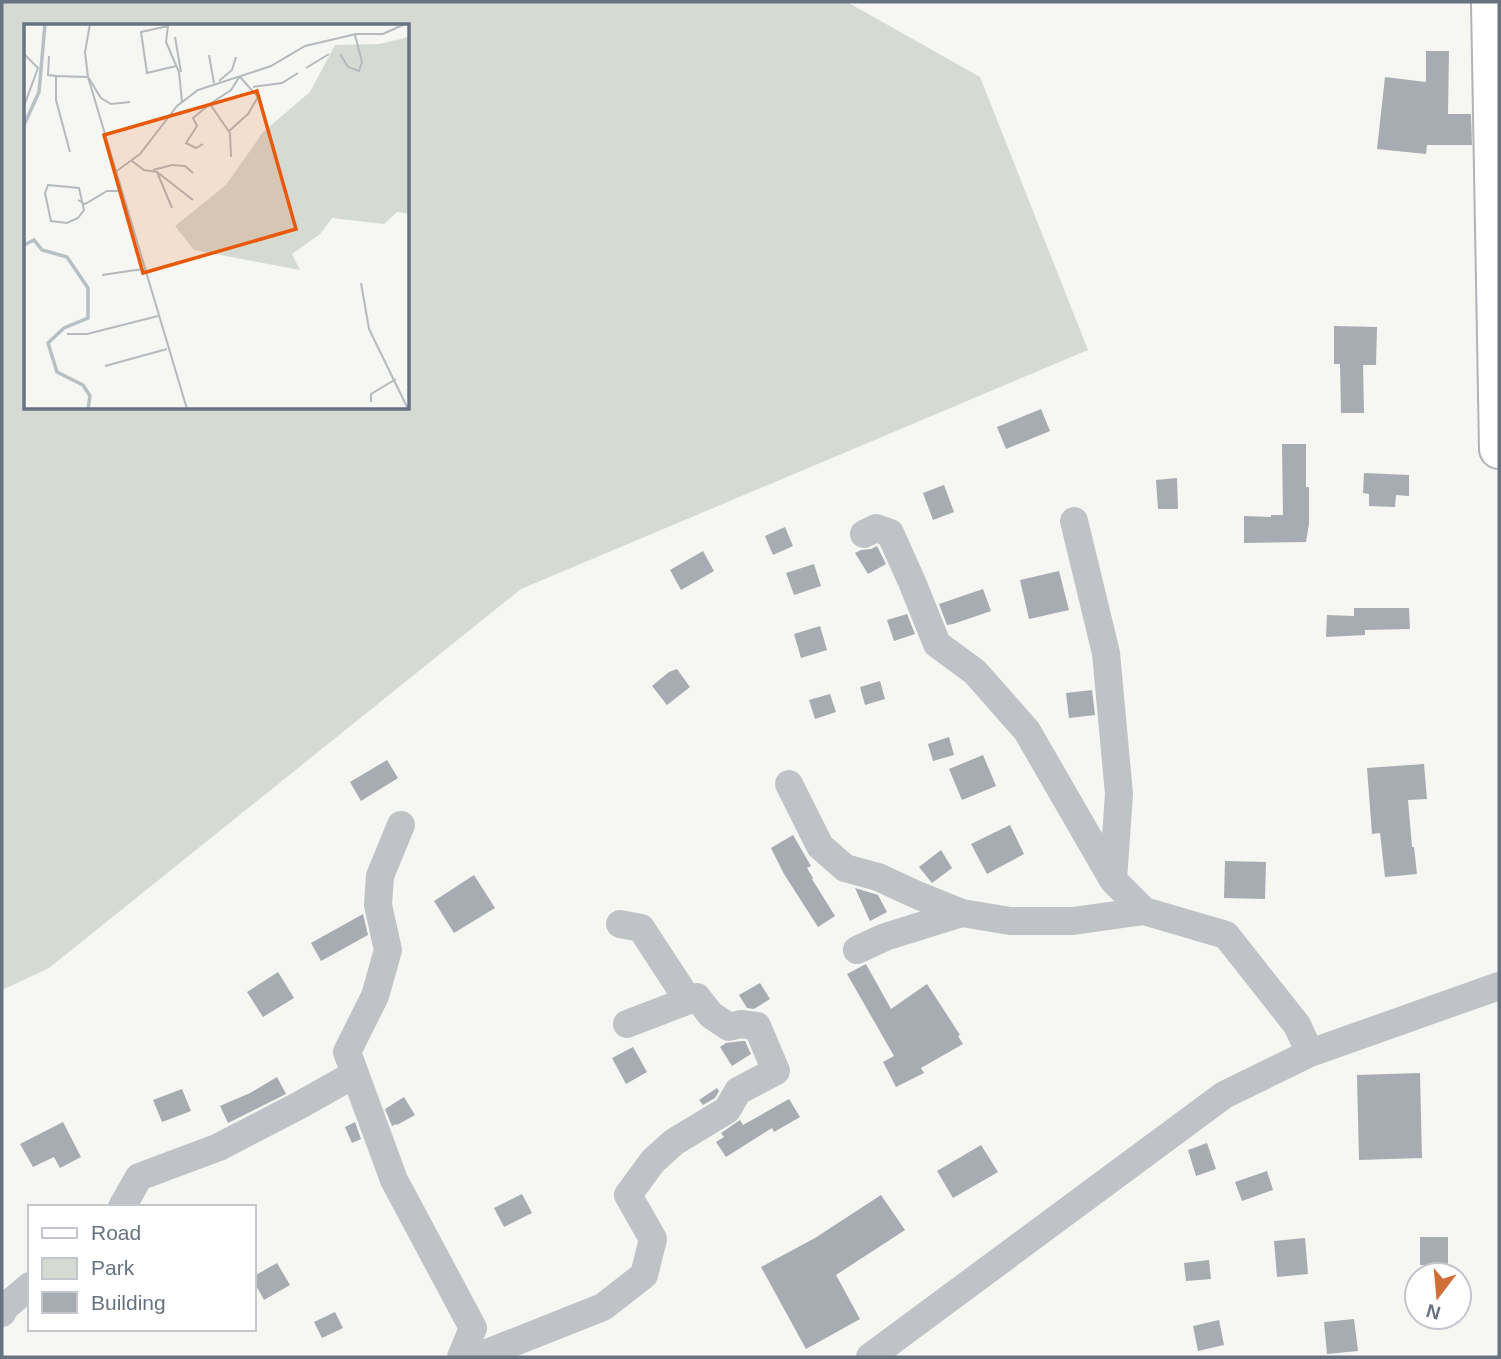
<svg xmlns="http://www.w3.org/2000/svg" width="1501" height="1359" font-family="Helvetica,sans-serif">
<rect width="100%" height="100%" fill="#f6f6f3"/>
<path fill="#d5dad3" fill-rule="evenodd" d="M 2,2 L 847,2 L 980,77 L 1088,350 L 521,589 L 49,968 L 2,990 ZM 26,26 L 408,26 L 408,408 L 26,408 Z"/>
<path fill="#a6acb2" d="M 1426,51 L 1449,51 L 1448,114 L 1471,114 L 1472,145 L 1427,145 L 1426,154 L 1377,149 L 1385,77 L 1426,82 Z
M 1334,326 L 1377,327 L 1376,365 L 1363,365 L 1364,413 L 1341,413 L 1340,364 L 1334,364 Z
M 1041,409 L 1050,431 L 1006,449 L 997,427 Z
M 1282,444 L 1306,444 L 1306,487 L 1309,487 L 1309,524 L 1306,542 L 1244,543 L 1244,516 L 1271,517 L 1271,515 L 1283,515 Z
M 1364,473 L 1409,475 L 1409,496 L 1396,495 L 1395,507 L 1369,506 L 1369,494 L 1363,493 Z
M 1177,478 L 1178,509 L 1158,509 L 1156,480 Z
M 944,485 L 954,512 L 933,520 L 923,493 Z
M 785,527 L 793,546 L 773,555 L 765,536 Z
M 877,546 L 886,564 L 868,574 L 855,553 L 861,550 L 871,549 Z
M 703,551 L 714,571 L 681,590 L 670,570 Z
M 814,564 L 821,586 L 794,595 L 786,573 Z
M 1059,571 L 1069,610 L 1029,619 L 1020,580 Z
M 983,589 L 991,611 L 953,624 L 947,625 L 939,604 Z
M 1354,608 L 1409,608 L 1410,629 L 1365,630 L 1365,635 L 1326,637 L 1327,615 L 1354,616 Z
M 907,614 L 915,634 L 894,641 L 887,620 Z
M 820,626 L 827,650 L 801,658 L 794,634 Z
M 677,669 L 690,687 L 667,705 L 652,686 L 669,672 Z
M 880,681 L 885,699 L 865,705 L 860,687 Z
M 1092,690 L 1095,715 L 1069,718 L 1066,693 Z
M 830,694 L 836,712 L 815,719 L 809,700 Z
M 949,737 L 954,755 L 933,761 L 928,744 Z
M 983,755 L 996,786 L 962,800 L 949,769 Z
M 387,760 L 398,778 L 361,801 L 350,782 Z
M 1424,764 L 1427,799 L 1408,800 L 1412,847 L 1414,847 L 1417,874 L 1385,877 L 1380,833 L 1372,834 L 1367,768 Z
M 1010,825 L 1024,854 L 987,874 L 971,844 Z
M 793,835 L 811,866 L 807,868 L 813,878 L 812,879 L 835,916 L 818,927 L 784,874 L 771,848 Z
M 941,850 L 952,868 L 932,883 L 919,867 Z
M 1225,861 L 1266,862 L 1265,899 L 1224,898 Z
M 474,875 L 495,908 L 454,933 L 434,901 Z
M 855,888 L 878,895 L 887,912 L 870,921 Z
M 363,914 L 368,935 L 321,961 L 311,943 Z
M 866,964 L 891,1009 L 927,984 L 960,1035 L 958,1036 L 963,1044 L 921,1068 L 924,1073 L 896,1087 L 883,1062 L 894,1056 L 847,974 Z
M 278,972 L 294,998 L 263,1017 L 247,992 Z
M 760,983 L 770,999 L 754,1009 L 747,1008 L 739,995 Z
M 742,1041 L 745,1041 L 751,1054 L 732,1066 L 720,1047 L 726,1043 Z
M 633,1047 L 647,1072 L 626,1084 L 612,1058 Z
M 1420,1073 L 1422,1158 L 1359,1160 L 1357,1075 Z
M 277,1077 L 286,1094 L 228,1123 L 220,1106 L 250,1093 Z
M 717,1088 L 719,1091 L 715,1098 L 703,1105 L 699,1100 Z
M 182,1089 L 191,1111 L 162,1122 L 153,1100 Z
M 404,1097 L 415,1115 L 397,1125 L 396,1124 L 392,1126 L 385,1109 Z
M 789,1099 L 800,1117 L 774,1132 L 772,1128 L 726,1157 L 716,1142 L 724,1137 L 721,1133 L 740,1120 L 743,1125 Z
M 63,1122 L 81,1157 L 60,1168 L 54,1157 L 33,1167 L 20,1144 Z
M 355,1122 L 361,1139 L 352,1143 L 345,1127 Z
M 1207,1143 L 1216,1169 L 1196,1176 L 1188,1150 Z
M 981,1145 L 998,1172 L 953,1198 L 937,1171 Z
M 1267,1171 L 1273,1190 L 1242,1201 L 1235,1182 Z
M 522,1194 L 532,1213 L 504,1227 L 494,1208 Z
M 881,1195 L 905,1230 L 836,1275 L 860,1319 L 806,1349 L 761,1267 L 815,1238 Z
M 1420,1237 L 1448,1237 L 1448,1265 L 1420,1265 Z
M 1305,1238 L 1308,1274 L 1277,1277 L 1274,1241 Z
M 1209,1260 L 1211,1279 L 1186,1281 L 1184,1263 Z
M 277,1263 L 290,1285 L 264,1300 L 254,1282 L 254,1276 Z
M 335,1312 L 343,1328 L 322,1338 L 314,1322 Z
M 1354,1319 L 1358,1351 L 1327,1354 L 1324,1322 Z
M 1219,1320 L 1224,1345 L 1198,1351 L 1193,1326 Z"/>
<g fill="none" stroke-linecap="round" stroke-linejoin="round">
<defs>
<path id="secondary" d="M 1491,2 L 1499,449"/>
</defs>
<use href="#secondary" stroke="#b0b4b9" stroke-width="42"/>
<path stroke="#bfc2c6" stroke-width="28" d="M 1074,521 L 1106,653 L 1119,794 L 1113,880
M 864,534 L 876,528 L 890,533 L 912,582 L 937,644 L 975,672 L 1027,731 L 1113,880 L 1144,911 L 1226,935 L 1297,1025 L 1310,1053
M 789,784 L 820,846 L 845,868 L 878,877 L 917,895 L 962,913 L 1010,921 L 1073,921 L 1144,911
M 401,825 L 380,876 L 378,905 L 388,950 L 375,996 L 347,1052 L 394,1180 L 473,1328 L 461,1357
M 620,924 L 641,928 L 688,1000
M 857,950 L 885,937 L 962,913
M 122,1207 L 139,1177 L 219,1147 L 298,1106 L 355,1074
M 2,1313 L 5,1307 L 30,1286
M 477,1357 L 603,1307 L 644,1275 L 653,1239 L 628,1195 L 653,1161 L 674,1142 L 727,1110 L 738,1091 L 776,1071 L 757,1026 L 741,1024 L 729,1027 L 711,1015 L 697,997 L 627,1024
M 870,1357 L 1224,1095 L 1310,1053 L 1499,986"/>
<use href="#secondary" stroke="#fff" stroke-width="38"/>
</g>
<g transform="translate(24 24)">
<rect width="385" height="385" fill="#f6f6f3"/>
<path d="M 385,13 L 385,190 L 373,188 L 360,200 L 308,194 L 296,210 L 268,230 L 276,246 L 170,226 L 151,202 L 202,161 L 239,108 L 286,68 L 311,21 L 355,20 Z" fill="#d5dad3"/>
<path fill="none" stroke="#b7c0c5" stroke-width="3.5" d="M 0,101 L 15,68 L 21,0M 0,221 L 10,216 L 18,226 L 43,233 L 64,264 L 64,294 L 40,304 L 24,319 L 33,348 L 59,361 L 66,372 L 64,385"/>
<path fill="none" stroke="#b4babe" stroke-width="2" d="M 66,0 L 61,28 L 64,53 L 163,385M 151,13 L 157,48M 0,30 L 14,44 L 0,82M 316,30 L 324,43 L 335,47 L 338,38 L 331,11M 185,31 L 190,59M 25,32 L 24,51 L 32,52 L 32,76 L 46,128M 152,42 L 123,49 L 117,8 L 144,2 L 142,18 L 155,48 L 158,78M 282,44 L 305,30M 32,52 L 64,53 L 77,74 L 87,80 L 106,78M 195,57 L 208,46 L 212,33M 229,63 L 258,59 L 274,49M 205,107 L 224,90 L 234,73 L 216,53M 179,120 L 172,124 L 162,119 L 173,102 L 169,94 L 186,80M 207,133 L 206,109 L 186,80 L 207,66 L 216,52M 108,137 L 120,146 L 133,148 L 169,176M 129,146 L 148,141 L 161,142 L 169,149M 133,148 L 148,184M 90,149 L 116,130 L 153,82 L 174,66 L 247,42 L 281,22 L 332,10 L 359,10 L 381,0M 24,161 L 55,164 L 60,186 L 54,194 L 43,199 L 27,197 L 21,169 ZM 54,176 L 61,180 L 83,167 L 95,167M 78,251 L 119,245M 337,259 L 345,305 L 384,385M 43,310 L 63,310 L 134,292M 81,342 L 143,325M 347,378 L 347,370 L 372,355"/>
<path fill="#e8590c" fill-opacity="0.15" stroke="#e8590c" stroke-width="3.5" d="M 233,67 L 272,205 L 119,249 L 80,111 Z"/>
<rect width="385" height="385" fill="none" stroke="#687381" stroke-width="3.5"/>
</g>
<rect width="1501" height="1359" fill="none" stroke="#687381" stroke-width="7"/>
<rect x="28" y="1205" width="228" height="126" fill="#ffffff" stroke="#c3c7cd" stroke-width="2"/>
<rect x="42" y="1228" width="35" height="10" fill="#ffffff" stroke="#c3c7cd" stroke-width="2"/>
<text x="91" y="1240" font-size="21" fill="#687381">Road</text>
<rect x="42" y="1258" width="35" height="21" fill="#d5dad3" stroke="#c3c7cd" stroke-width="2"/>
<text x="91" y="1275" font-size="21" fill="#687381">Park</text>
<rect x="42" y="1292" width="35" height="21" fill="#a6acb2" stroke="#c3c7cd" stroke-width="2"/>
<text x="91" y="1310" font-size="21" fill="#687381">Building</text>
<g transform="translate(1438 1296) rotate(196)"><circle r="33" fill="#ffffff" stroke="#c3c7cd" stroke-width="2"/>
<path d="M0-5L12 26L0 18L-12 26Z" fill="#d16e38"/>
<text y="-10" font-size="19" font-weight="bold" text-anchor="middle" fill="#687381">N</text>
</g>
</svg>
